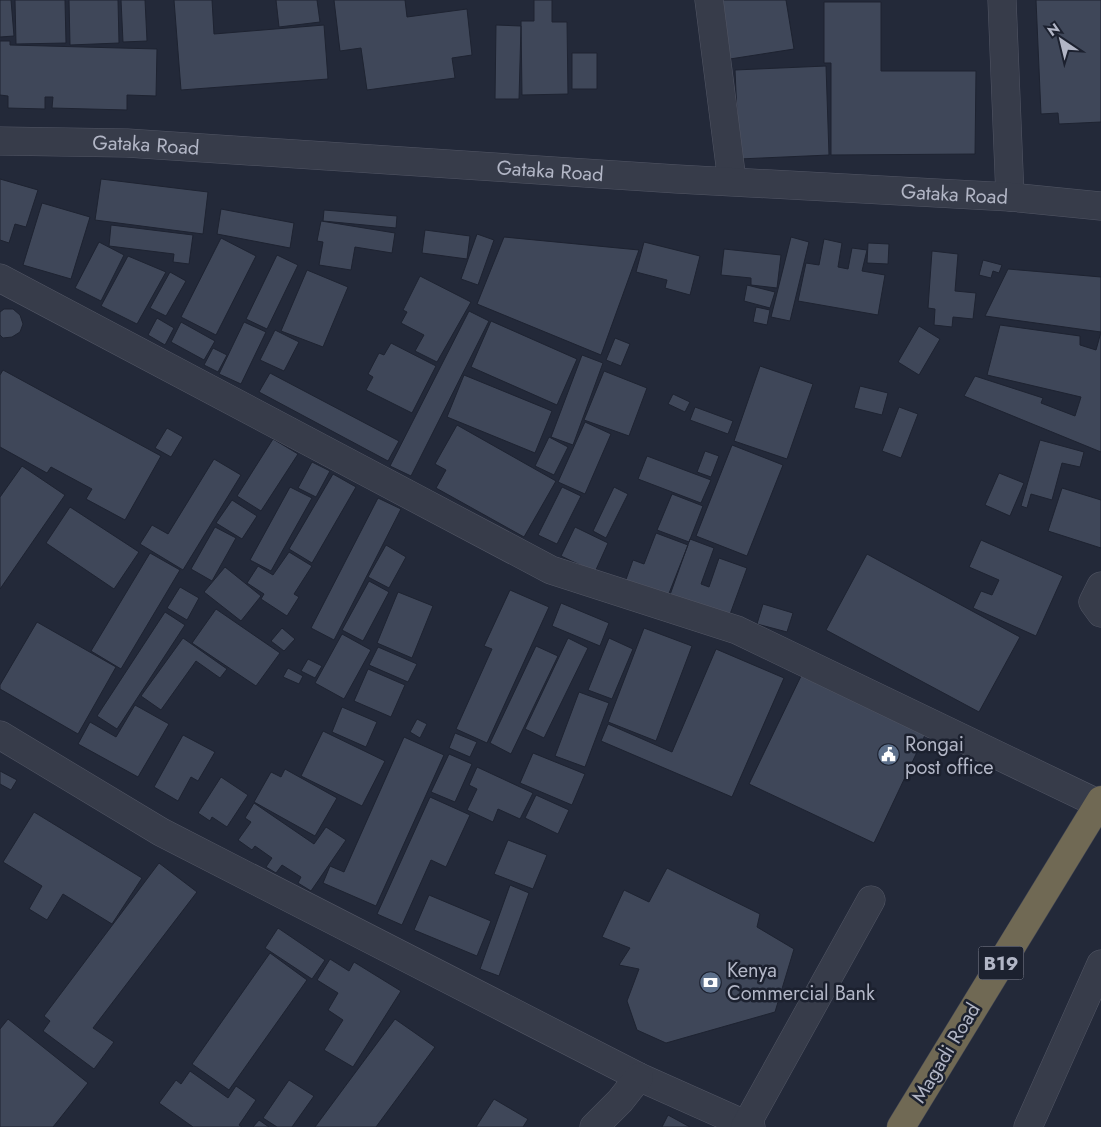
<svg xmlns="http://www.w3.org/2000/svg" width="1101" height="1127" font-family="Jost,sans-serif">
<rect width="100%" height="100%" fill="#232939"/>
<path fill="#3f4759" stroke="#1e2331" d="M 0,0 L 11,0 L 14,36 L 0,37 Z
M 15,0 L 65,0 L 66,43 L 16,44 Z
M 69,0 L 118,0 L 119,43 L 70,45 Z
M 121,0 L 145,0 L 147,41 L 123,42 Z
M 174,0 L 212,0 L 214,34 L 324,25 L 328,79 L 181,90 Z
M 276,0 L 317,0 L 320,22 L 279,27 Z
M 334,0 L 405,0 L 407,17 L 467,9 L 472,55 L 452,58 L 455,78 L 367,90 L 361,48 L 340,51 Z
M 534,0 L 552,0 L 552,22 L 567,22 L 568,94 L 522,95 L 521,21 L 534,21 Z
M 720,0 L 786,0 L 794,49 L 730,59 Z
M 1036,0 L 1101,0 L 1101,122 L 1059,124 L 1058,113 L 1041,114 Z
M 824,2 L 881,2 L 881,71 L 976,71 L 975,154 L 831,155 L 831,63 L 824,63 Z
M 496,25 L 521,26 L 519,99 L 495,99 Z
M 0,41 L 10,41 L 10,45 L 157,49 L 156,96 L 127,95 L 127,110 L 52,108 L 53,97 L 45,97 L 45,109 L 8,108 L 8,96 L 0,95 Z
M 572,53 L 597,53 L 597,89 L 572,89 Z
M 826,66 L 829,155 L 739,159 L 735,70 Z
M 0,179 L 38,190 L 26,227 L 15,224 L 9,243 L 0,240 Z
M 101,179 L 208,192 L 203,234 L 95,220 Z
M 42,203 L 90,217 L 71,279 L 23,265 Z
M 221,209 L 294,223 L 290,248 L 217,234 Z
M 324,210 L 397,216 L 396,228 L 323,221 Z
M 321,221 L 395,233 L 392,253 L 355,247 L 351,270 L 319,265 L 323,242 L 317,241 Z
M 111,225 L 193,235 L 189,264 L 173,262 L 174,254 L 109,246 Z
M 425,230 L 470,236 L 467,259 L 422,253 Z
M 477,234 L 494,240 L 478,285 L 461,279 Z
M 504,237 L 639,250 L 601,355 L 477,304 Z
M 791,237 L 809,242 L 790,321 L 771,317 Z
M 221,238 L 256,256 L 216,335 L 181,317 Z
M 824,239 L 842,243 L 838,267 L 848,269 L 852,248 L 867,250 L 862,271 L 885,275 L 878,315 L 798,301 L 806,263 L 819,265 Z
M 99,242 L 124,255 L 101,301 L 75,288 Z
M 644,242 L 700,256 L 690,295 L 665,288 L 667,280 L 636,272 Z
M 868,243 L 889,244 L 888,264 L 867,263 Z
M 724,249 L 781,255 L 777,288 L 751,285 L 751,278 L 721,275 Z
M 932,251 L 958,254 L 955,291 L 976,293 L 973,319 L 953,317 L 952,327 L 934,325 L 935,309 L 928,308 Z
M 277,255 L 298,265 L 267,329 L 246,319 Z
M 128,256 L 166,272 L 137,324 L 101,306 Z
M 983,260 L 1002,265 L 999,273 L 993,271 L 991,278 L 979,275 Z
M 1008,269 L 1101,277 L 1101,332 L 985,316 Z
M 307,270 L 348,287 L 323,347 L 281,331 Z
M 170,272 L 186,281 L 166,316 L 150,308 Z
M 420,276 L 471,302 L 437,362 L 415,351 L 424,335 L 401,323 L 407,312 L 403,310 Z
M 747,285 L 775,292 L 770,308 L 744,301 Z
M 756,307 L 770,310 L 767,325 L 753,322 Z
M 4,309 L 13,309 L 20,315 L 23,324 L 20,332 L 12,337 L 3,338 L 0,335 L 0,312 Z
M 469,311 L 489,321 L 411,476 L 390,466 Z
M 157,318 L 174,328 L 165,345 L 148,335 Z
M 491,321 L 577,359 L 557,405 L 471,367 Z
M 181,322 L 215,341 L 204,360 L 171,342 Z
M 244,322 L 266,332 L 241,384 L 219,374 Z
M 1000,325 L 1080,336 L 1080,345 L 1096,350 L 1101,332 L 1101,452 L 964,396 L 975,376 L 1043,398 L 1041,403 L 1075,416 L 1081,397 L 987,375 Z
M 919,326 L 940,339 L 919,375 L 898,362 Z
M 275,330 L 299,342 L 284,371 L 260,360 Z
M 615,338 L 630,344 L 621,366 L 606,360 Z
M 391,343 L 436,366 L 412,413 L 366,390 L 373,377 L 368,374 L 379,353 L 384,355 Z
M 213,348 L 227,355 L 218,372 L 204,365 Z
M 582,355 L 603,363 L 573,445 L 551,437 Z
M 760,366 L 813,384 L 787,459 L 734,441 Z
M 3,370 L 161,456 L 125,520 L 86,499 L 92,489 L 51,467 L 47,473 L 0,447 L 0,375 Z
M 604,371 L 647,388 L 629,436 L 584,420 Z
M 270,373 L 399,441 L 388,461 L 259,392 Z
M 464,375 L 552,411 L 535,453 L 447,417 Z
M 860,386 L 888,393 L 882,415 L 854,408 Z
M 673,394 L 690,402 L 685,412 L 668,404 Z
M 695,407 L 733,421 L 728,434 L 690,420 Z
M 899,407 L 918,414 L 901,458 L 882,451 Z
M 585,422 L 611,434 L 585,494 L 558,482 Z
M 457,425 L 556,481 L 524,537 L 436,488 L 446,470 L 435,464 Z
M 167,428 L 183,437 L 171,457 L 155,448 Z
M 549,437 L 568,447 L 554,475 L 535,466 Z
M 273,439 L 298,454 L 261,511 L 237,496 Z
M 1040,440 L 1084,452 L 1080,467 L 1062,463 L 1052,500 L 1031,494 L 1027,508 L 1021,506 Z
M 732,445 L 783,465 L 747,556 L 696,536 Z
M 705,451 L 719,456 L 711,477 L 697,472 Z
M 647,456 L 711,480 L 701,503 L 638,479 Z
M 214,459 L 241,475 L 183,570 L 140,544 L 152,525 L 168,534 Z
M 312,462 L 330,471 L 316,497 L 298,488 Z
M 22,466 L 65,495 L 0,589 L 0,497 Z
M 999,473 L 1024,483 L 1010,516 L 985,505 Z
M 333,474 L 356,487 L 312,563 L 289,549 Z
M 290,487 L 312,498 L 271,571 L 250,560 Z
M 562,487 L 581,496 L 557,544 L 538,535 Z
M 614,487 L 628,494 L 606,538 L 593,531 Z
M 1062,488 L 1101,500 L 1101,548 L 1048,531 Z
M 672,494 L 703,506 L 689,542 L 657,530 Z
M 378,498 L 401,509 L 334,640 L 311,628 Z
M 232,500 L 257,516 L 242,539 L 216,523 Z
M 70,507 L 139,552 L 114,589 L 46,543 Z
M 215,527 L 236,538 L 212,581 L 191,569 Z
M 575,527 L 608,543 L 595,572 L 561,556 Z
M 656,533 L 688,545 L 666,601 L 624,585 L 633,560 L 644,564 Z
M 690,539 L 714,548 L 701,584 L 709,587 L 719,558 L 747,568 L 729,617 L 666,606 Z
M 981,540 L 1063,576 L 1036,636 L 973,608 L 981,591 L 992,595 L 999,580 L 969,567 Z
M 386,545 L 406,557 L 389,588 L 368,577 Z
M 289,552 L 312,566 L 294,594 L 299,597 L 287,616 L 261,599 L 264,594 L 247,583 L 258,566 L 273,575 Z
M 150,553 L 180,570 L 121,669 L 91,651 Z
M 867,554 L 1020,637 L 979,712 L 826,630 Z
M 225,567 L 261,596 L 241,621 L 204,592 Z
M 369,581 L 389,592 L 363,641 L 342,630 Z
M 180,587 L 199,598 L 187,620 L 167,608 Z
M 510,590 L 549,607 L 487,743 L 456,729 L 492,649 L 484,646 Z
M 398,592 L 433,606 L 412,658 L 377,643 Z
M 561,603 L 609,623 L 600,646 L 552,626 Z
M 763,604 L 793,613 L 787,632 L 757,624 Z
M 216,609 L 280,653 L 256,686 L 192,643 Z
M 165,612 L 185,625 L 117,729 L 97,716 Z
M 37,622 L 116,667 L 78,734 L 0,689 L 0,685 Z
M 282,628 L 295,639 L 284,651 L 271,641 Z
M 644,628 L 692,646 L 656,741 L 608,722 Z
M 342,634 L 371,650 L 344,699 L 315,683 Z
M 183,638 L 227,669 L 220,678 L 196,661 L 161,710 L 141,696 Z
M 568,638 L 588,648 L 544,738 L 525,729 Z
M 609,638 L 633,649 L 612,699 L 588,690 Z
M 536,646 L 558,656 L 511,754 L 490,743 Z
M 378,647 L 417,664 L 408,682 L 369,665 Z
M 716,649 L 784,678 L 732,797 L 601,741 L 608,724 L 672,752 Z
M 308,659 L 322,666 L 315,678 L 301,671 Z
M 288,668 L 303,676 L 299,684 L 283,677 Z
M 368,669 L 405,685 L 391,717 L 354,701 Z
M 802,674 L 926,733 L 874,843 L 749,784 Z
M 579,692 L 609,703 L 585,767 L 555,756 Z
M 135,705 L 169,724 L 138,777 L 78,744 L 90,722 L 116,737 Z
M 342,707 L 377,722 L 366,747 L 332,732 Z
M 417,719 L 427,724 L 420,738 L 410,732 Z
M 323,731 L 385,761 L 362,806 L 301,776 Z
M 455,733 L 477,742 L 470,757 L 449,748 Z
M 183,735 L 215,752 L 198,781 L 191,777 L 178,801 L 154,787 Z
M 404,737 L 444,755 L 376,906 L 323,883 L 330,866 L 344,872 Z
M 533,753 L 585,774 L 572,805 L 520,783 Z
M 449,754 L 472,764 L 455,802 L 431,792 Z
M 477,767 L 533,793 L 520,819 L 498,809 L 493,822 L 467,810 L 477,789 L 469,785 Z
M 285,769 L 337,798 L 315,836 L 254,802 L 271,772 L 281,777 Z
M 0,771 L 17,780 L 11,790 L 0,784 Z
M 221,777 L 248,795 L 227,827 L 212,817 L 210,821 L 198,813 Z
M 536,795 L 569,810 L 558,834 L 525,818 Z
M 430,797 L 470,815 L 446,867 L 431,860 L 402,925 L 377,914 Z
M 254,803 L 314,844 L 326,827 L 346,840 L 311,891 L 298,883 L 301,877 L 282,865 L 276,873 L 266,867 L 272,858 L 255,846 L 252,850 L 238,840 L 251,822 L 245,818 Z
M 34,812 L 142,878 L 112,924 L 63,894 L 47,920 L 29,909 L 42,886 L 3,862 Z
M 508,840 L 547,855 L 533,889 L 494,874 Z
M 159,863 L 197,892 L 93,1028 L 114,1042 L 94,1069 L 43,1031 L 50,1021 L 44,1016 Z
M 667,868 L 760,914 L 757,927 L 794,949 L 775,1012 L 666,1043 L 637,1030 L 627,1001 L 639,969 L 619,965 L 630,948 L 602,937 L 624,890 L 649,902 Z
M 510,885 L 529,893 L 499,976 L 480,969 Z
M 429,895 L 491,921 L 477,956 L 414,930 Z
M 278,928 L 325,960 L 312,979 L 265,948 Z
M 270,953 L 307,980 L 229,1090 L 192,1064 Z
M 330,959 L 349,971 L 354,962 L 401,991 L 353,1067 L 324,1050 L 343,1020 L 328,1010 L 338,993 L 317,980 Z
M 8,1019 L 88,1083 L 53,1127 L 0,1127 L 0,1029 Z
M 395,1019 L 435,1047 L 376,1127 L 315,1127 Z
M 190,1071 L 228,1098 L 236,1086 L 256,1100 L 239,1125 L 242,1127 L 193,1127 L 159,1103 L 176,1080 L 181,1084 Z
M 289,1080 L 314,1096 L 292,1127 L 277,1127 L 263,1118 Z
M 494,1099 L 528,1119 L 523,1127 L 476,1127 Z
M 668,1115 L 690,1127 L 662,1127 Z
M 259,1120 L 269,1127 L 253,1127 Z"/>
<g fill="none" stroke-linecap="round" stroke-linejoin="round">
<defs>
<g id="minor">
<path d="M 709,0 L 732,181"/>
<path d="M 1002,0 L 1010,197"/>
<path id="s1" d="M 0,141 L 127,143 L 677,179 L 1010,197 L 1101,206"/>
<path d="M 0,278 L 551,570 L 737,630 L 1099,804"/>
<path d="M 1101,586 L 1093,602 L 1101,613"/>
<path d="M 0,735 L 161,832 L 639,1077 L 751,1127"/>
<path d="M 594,1127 L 620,1101 L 639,1077"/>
<path d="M 745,1127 L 871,900"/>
<path d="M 1028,1127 L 1101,964"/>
</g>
<path id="highway" d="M 901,1127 L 1101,800"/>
</defs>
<use href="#minor" stroke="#525665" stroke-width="29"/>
<use href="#highway" stroke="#3f4352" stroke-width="29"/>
<use href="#minor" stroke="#373c4a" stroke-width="28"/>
<use href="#highway" stroke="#706954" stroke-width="28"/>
</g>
<defs>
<symbol id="civic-disc" viewBox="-11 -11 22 22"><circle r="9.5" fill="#5c6f8a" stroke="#1c212f"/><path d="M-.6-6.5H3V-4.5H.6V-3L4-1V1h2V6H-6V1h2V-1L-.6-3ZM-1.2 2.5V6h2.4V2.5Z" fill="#fff"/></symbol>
<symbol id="bank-disc" viewBox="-11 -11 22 22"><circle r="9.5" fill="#5c6f8a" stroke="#1c212f"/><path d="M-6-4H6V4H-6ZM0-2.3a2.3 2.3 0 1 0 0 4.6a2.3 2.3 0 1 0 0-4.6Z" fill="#fff"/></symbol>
</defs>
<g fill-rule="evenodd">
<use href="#civic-disc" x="876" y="742" width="25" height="25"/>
<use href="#bank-disc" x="698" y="970" width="25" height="25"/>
</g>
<g text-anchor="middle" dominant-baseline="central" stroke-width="5" stroke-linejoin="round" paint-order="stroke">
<rect fill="#1c212f" stroke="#858999" stroke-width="1" x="978.5" y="946.5" width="45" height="33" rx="4"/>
<g font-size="19" font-weight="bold" fill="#b2b6c6">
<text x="1001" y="963">B19</text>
</g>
<g font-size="20" fill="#b2b6c6" stroke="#1c212f">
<text stroke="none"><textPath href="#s1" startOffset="146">Gataka Road</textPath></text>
<text stroke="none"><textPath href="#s1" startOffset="551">Gataka Road</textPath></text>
<text stroke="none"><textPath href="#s1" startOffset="956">Gataka Road</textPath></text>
<text transform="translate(946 1053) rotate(-59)">Magadi Road</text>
</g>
<g font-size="20" fill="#b2b6c6" stroke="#1c212f" text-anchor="start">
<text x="905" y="744">Rongai<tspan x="905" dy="23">post office</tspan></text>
<text x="727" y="970">Kenya<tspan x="727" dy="23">Commercial Bank</tspan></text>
</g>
</g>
<g transform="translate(1061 40) rotate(325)" stroke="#1c212f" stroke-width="4" paint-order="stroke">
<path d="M0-4L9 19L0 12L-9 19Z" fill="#b2b6c6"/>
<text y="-8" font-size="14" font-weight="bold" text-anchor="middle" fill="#b2b6c6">N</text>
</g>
</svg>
